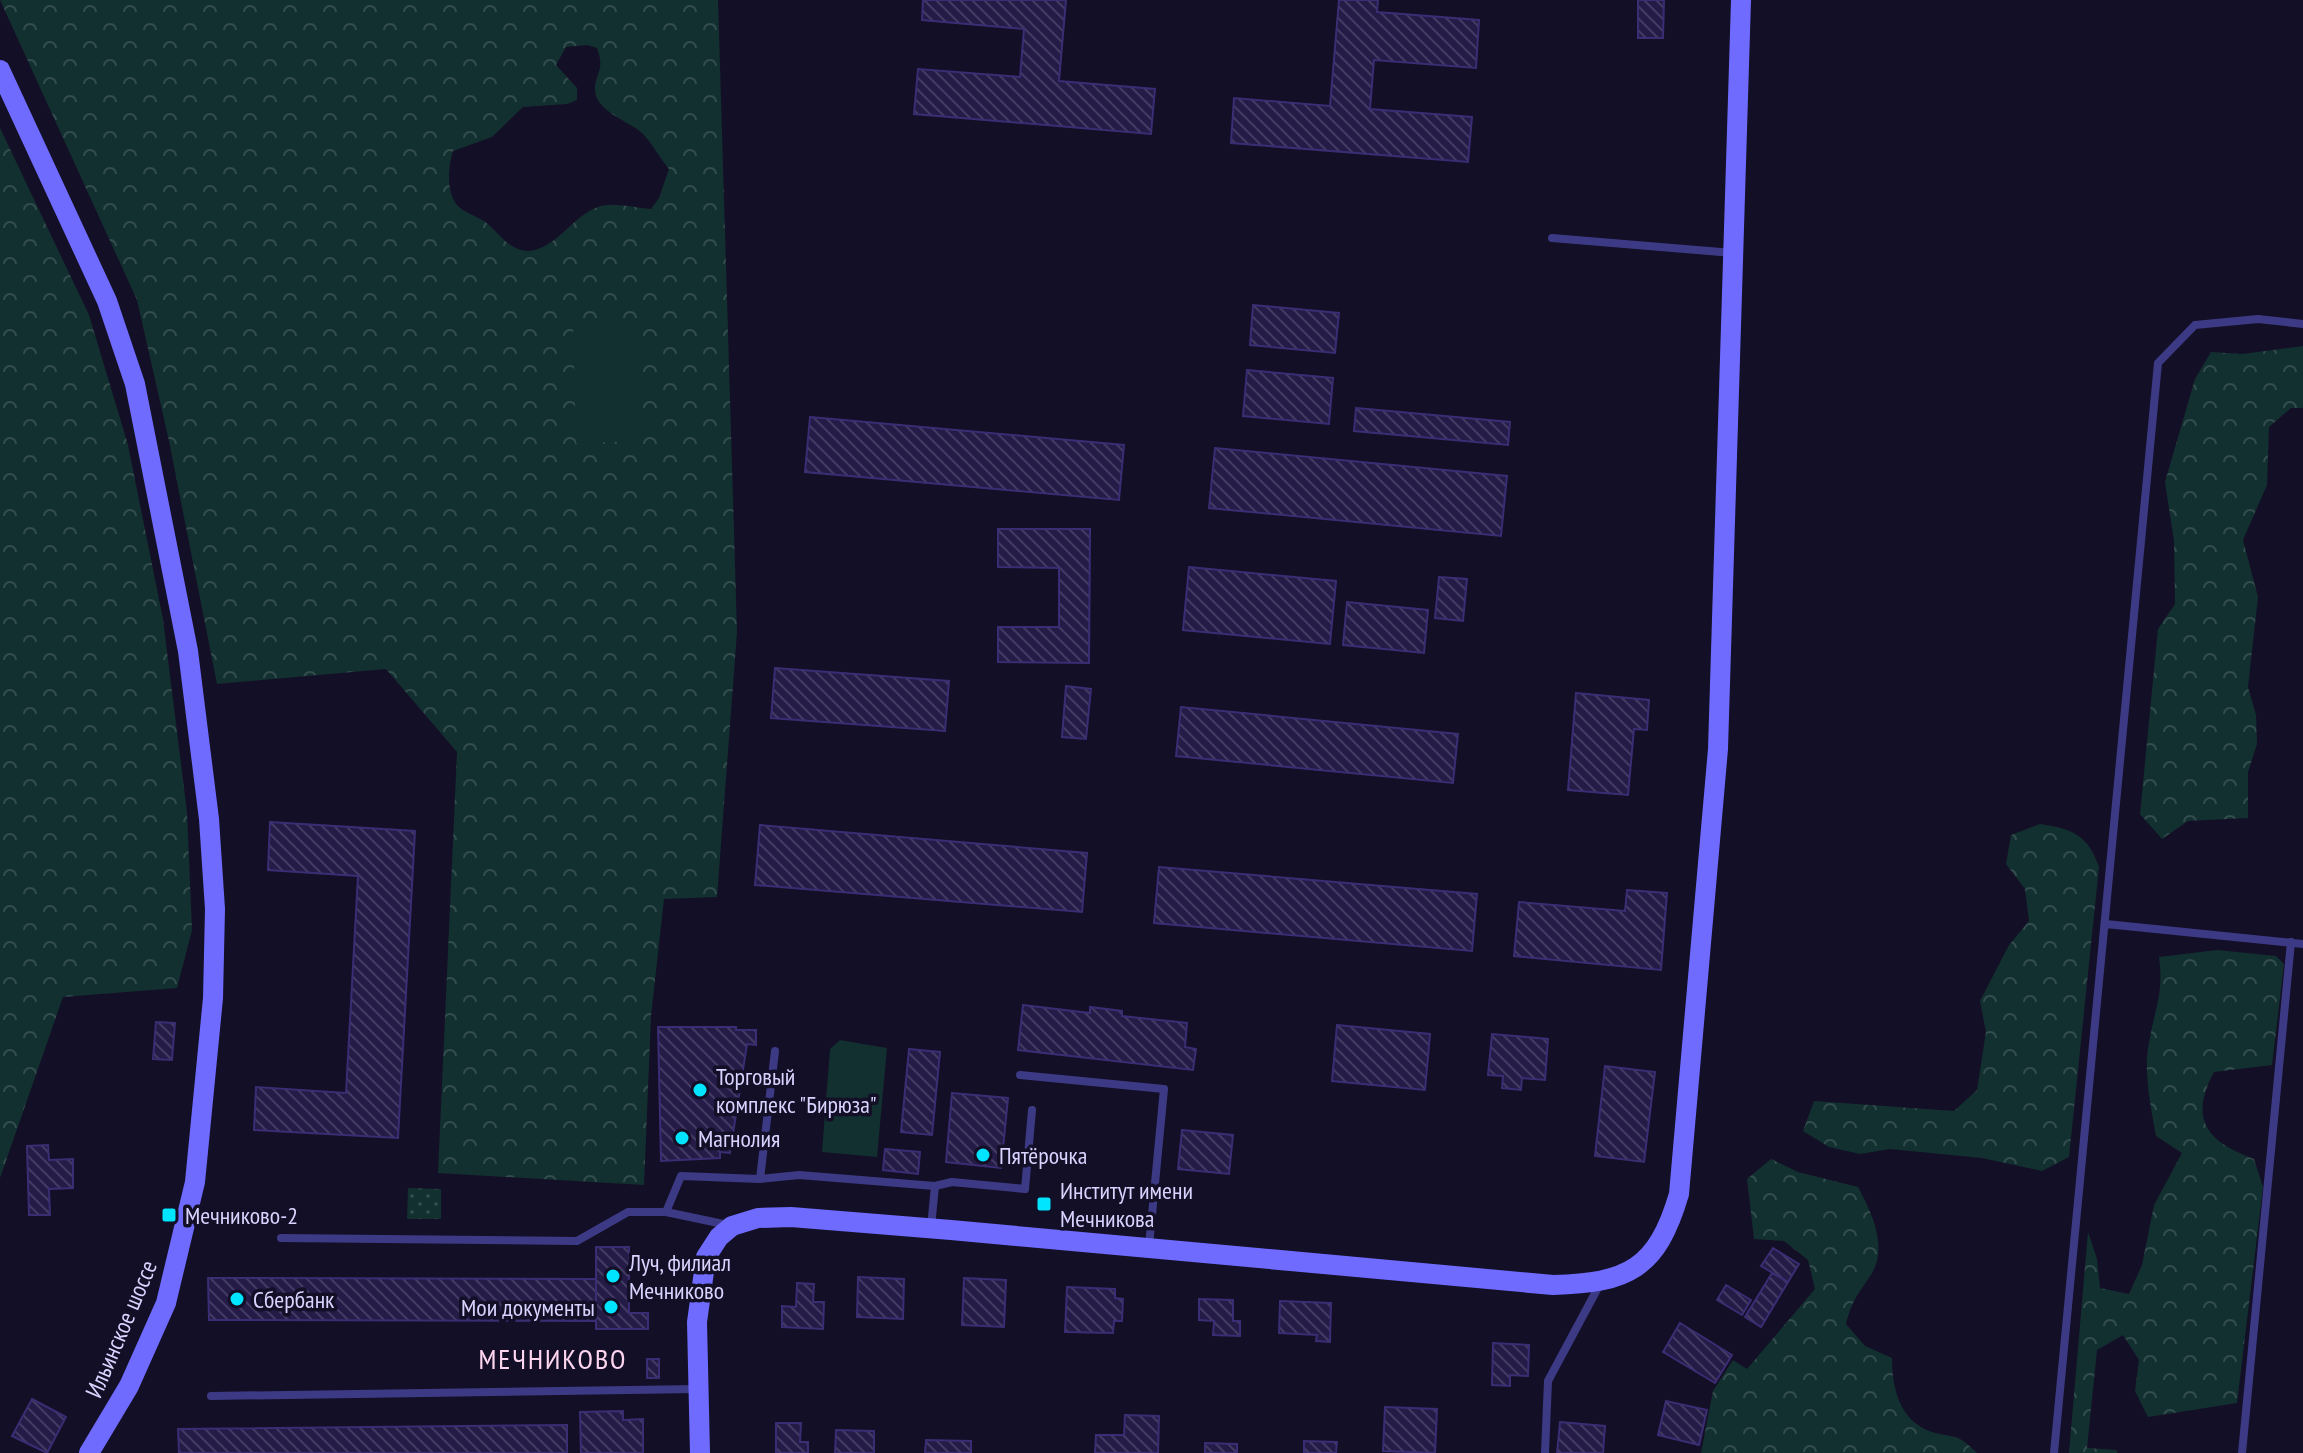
<svg xmlns="http://www.w3.org/2000/svg" width="2303" height="1453" font-family="'PT Sans Narrow',sans-serif">
<defs>
<pattern id="grass-dots" width="8" height="8" patternUnits="userSpaceOnUse" patternTransform="scale(2)"><rect width="8" height="8" fill="#12302f"/><path d="M2 2h.1M6 6h.1" fill="none" stroke="#344d4e" stroke-width="1.8" stroke-linecap="round"/></pattern>
<pattern id="forest-crowns" width="20" height="18" patternUnits="userSpaceOnUse" patternTransform="scale(2)"><rect width="20" height="18" fill="#12302f"/><path d="M2 6a3 3 0 1 1 6 0M12 15a3 3 0 1 1 6 0" fill="none" stroke="#344d4e"/></pattern>
<pattern id="building-back-hatch" width="6" height="6" patternUnits="userSpaceOnUse" patternTransform="scale(2)"><rect width="6" height="6" fill="#241b47"/><path d="M-1 5l2 2M0 0l6 6M5-1l2 2" fill="none" stroke="#433b63"/></pattern>
</defs>
<rect width="100%" height="100%" fill="#130f26"/>
<path fill="url(#grass-dots)" d="M 408,1188 L 441,1189 L 441,1219 L 407,1219 Z"/>
<path fill="url(#forest-crowns)" fill-rule="evenodd" d="M 0,0 L 718,0 L 737,632 L 717,897 L 664,899 L 651,1016 L 644,1185 L 438,1173 L 457,752 L 386,669 L 217,684 L 169,441 L 137,300 ZM 587,45 L 597,48 C 606,72 594,73 595,91 C 597,112 629,121 642,133 C 652,143 660,158 669,169 L 659,198 L 651,209 C 637,208 621,204 608,205 C 580,206 562,243 535,250 C 512,256 499,232 484,221 C 476,216 463,212 457,205 C 446,191 448,167 453,151 L 492,137 L 523,107 L 567,104 L 577,100 L 577,88 L 556,65 L 566,47 Z
M 0,128 L 89,315 L 128,445 L 163,619 L 187,812 L 192,930 L 177,988 L 63,997 L 0,1178 Z
M 2303,346 L 2303,408 L 2291,408 L 2269,427 L 2267,485 L 2243,540 L 2258,597 L 2248,687 L 2256,715 L 2257,744 L 2248,772 L 2248,818 L 2188,821 L 2162,839 L 2140,814 L 2158,629 L 2175,604 L 2174,541 L 2165,482 L 2195,379 L 2211,352 L 2242,354 Z
M 2040,824 C 2073,829 2088,835 2099,867 L 2069,1157 L 2042,1171 L 1982,1158 L 1890,1149 L 1860,1154 L 1829,1147 L 1803,1131 L 1814,1101 L 1954,1111 L 1977,1090 L 1986,1032 L 1980,1001 L 2009,945 L 2029,921 L 2025,889 L 2006,864 L 2011,835 Z
M 2217,950 L 2276,956 L 2284,964 L 2272,1065 L 2214,1072 C 2189,1119 2206,1141 2254,1159 L 2263,1187 L 2237,1403 L 2148,1417 L 2135,1391 L 2139,1360 L 2123,1335 L 2097,1350 L 2087,1448 L 2117,1450 L 2117,1453 L 2069,1453 L 2088,1232 L 2097,1259 L 2100,1288 L 2129,1294 L 2142,1265 L 2154,1205 L 2182,1153 L 2156,1136 C 2151,1108 2143,1071 2149,1043 C 2155,1007 2164,994 2159,957 Z
M 1771,1159 L 1798,1172 L 1858,1187 C 1871,1211 1888,1246 1872,1273 C 1859,1294 1853,1297 1846,1324 L 1865,1346 L 1892,1358 C 1892,1387 1899,1421 1932,1432 C 1958,1439 1955,1432 1977,1453 L 1701,1453 L 1713,1391 L 1733,1360 L 1747,1369 L 1815,1289 L 1808,1260 L 1784,1241 L 1754,1239 L 1747,1179 Z"/>
<path fill="#12302f" d="M 637,320 L 640,441 L 576,443 L 573,321 Z
M 840,1040 L 887,1048 L 877,1157 L 822,1152 L 830,1049 Z"/>
<path fill="url(#building-back-hatch)" stroke="#3b2d73" stroke-width="2" d="M 923,0 L 1066,0 L 1059,81 L 1155,89 L 1151,134 L 914,114 L 918,69 L 1020,77 L 1024,29 L 922,20 Z
M 1339,0 L 1378,0 L 1377,12 L 1479,20 L 1476,68 L 1374,60 L 1370,109 L 1472,117 L 1468,162 L 1231,143 L 1234,98 L 1330,106 Z
M 1638,0 L 1664,0 L 1663,38 L 1638,38 Z
M 1253,305 L 1339,313 L 1335,353 L 1250,345 Z
M 1247,370 L 1333,378 L 1329,424 L 1243,416 Z
M 1356,408 L 1510,422 L 1508,445 L 1354,431 Z
M 810,417 L 1124,445 L 1119,500 L 805,472 Z
M 1215,448 L 1507,476 L 1501,536 L 1209,508 Z
M 998,529 L 1090,529 L 1089,663 L 998,662 L 998,627 L 1059,627 L 1059,568 L 998,567 Z
M 1189,567 L 1336,581 L 1330,644 L 1183,630 Z
M 1439,577 L 1467,579 L 1463,621 L 1435,618 Z
M 1347,602 L 1428,610 L 1424,653 L 1343,645 Z
M 775,668 L 949,681 L 945,731 L 771,718 Z
M 1066,686 L 1091,689 L 1086,739 L 1062,737 Z
M 1576,693 L 1649,700 L 1647,730 L 1634,729 L 1628,795 L 1568,790 Z
M 1181,707 L 1458,734 L 1453,783 L 1176,756 Z
M 270,822 L 415,831 L 398,1138 L 254,1130 L 256,1087 L 346,1093 L 358,876 L 268,870 Z
M 760,825 L 1087,853 L 1082,912 L 755,885 Z
M 1159,867 L 1477,894 L 1472,951 L 1154,923 Z
M 1627,890 L 1667,893 L 1661,970 L 1514,956 L 1519,902 L 1625,911 Z
M 1023,1005 L 1090,1013 L 1090,1007 L 1122,1011 L 1122,1016 L 1187,1023 L 1185,1047 L 1196,1049 L 1193,1070 L 1018,1050 Z
M 156,1022 L 175,1023 L 172,1060 L 153,1059 Z
M 1337,1025 L 1430,1034 L 1425,1090 L 1332,1081 Z
M 658,1027 L 736,1027 L 736,1030 L 756,1030 L 756,1045 L 747,1044 L 730,1153 L 720,1152 L 720,1158 L 661,1161 Z
M 1492,1034 L 1548,1039 L 1545,1080 L 1522,1078 L 1521,1090 L 1502,1088 L 1503,1076 L 1488,1075 Z
M 909,1049 L 940,1052 L 932,1135 L 901,1132 Z
M 1605,1066 L 1655,1072 L 1644,1162 L 1595,1156 Z
M 952,1093 L 1008,1098 L 1001,1168 L 946,1162 Z
M 1182,1130 L 1233,1135 L 1229,1174 L 1178,1169 Z
M 48,1145 L 49,1160 L 73,1159 L 73,1188 L 49,1189 L 50,1215 L 29,1215 L 27,1146 Z
M 885,1149 L 920,1152 L 918,1174 L 883,1170 Z
M 596,1247 L 629,1247 L 629,1313 L 648,1313 L 648,1329 L 596,1329 Z
M 1773,1248 L 1799,1264 L 1788,1282 L 1761,1266 Z
M 1772,1273 L 1788,1282 L 1761,1327 L 1745,1317 Z
M 858,1277 L 904,1279 L 903,1319 L 857,1317 Z
M 208,1278 L 596,1279 L 596,1321 L 209,1320 Z
M 964,1278 L 1006,1280 L 1004,1327 L 962,1325 Z
M 797,1283 L 814,1284 L 813,1302 L 824,1302 L 823,1329 L 782,1327 L 782,1306 L 796,1307 Z
M 1726,1285 L 1751,1300 L 1742,1315 L 1717,1300 Z
M 1067,1287 L 1115,1289 L 1115,1298 L 1123,1299 L 1122,1321 L 1114,1321 L 1113,1333 L 1065,1332 Z
M 1199,1299 L 1233,1300 L 1233,1321 L 1240,1321 L 1240,1336 L 1213,1335 L 1214,1321 L 1199,1320 Z
M 1280,1301 L 1331,1303 L 1330,1342 L 1316,1341 L 1317,1335 L 1279,1333 Z
M 1680,1323 L 1732,1355 L 1715,1383 L 1663,1352 Z
M 1493,1343 L 1529,1345 L 1528,1376 L 1510,1375 L 1510,1386 L 1492,1385 Z
M 647,1359 L 659,1359 L 659,1378 L 647,1378 Z
M 32,1399 L 66,1417 L 47,1453 L 12,1436 Z
M 1666,1401 L 1707,1410 L 1699,1445 L 1658,1435 Z
M 1385,1407 L 1437,1409 L 1435,1453 L 1383,1451 Z
M 623,1411 L 623,1420 L 643,1419 L 643,1453 L 581,1453 L 580,1412 Z
M 1125,1415 L 1159,1416 L 1158,1453 L 1095,1453 L 1096,1435 L 1124,1435 Z
M 1560,1422 L 1605,1426 L 1603,1453 L 1557,1453 Z
M 776,1423 L 801,1423 L 800,1442 L 808,1442 L 808,1453 L 776,1453 Z
M 567,1425 L 567,1453 L 179,1453 L 178,1429 Z
M 836,1430 L 874,1431 L 874,1453 L 835,1453 Z
M 926,1440 L 971,1441 L 971,1453 L 925,1453 Z
M 1304,1441 L 1337,1442 L 1336,1453 L 1304,1453 Z
M 1205,1443 L 1237,1444 L 1237,1453 L 1205,1453 Z"/>
<g fill="none" stroke-linecap="round" stroke-linejoin="round">
<path stroke="#3d3a85" stroke-width="8" d="M 1552,238 L 1733,253
M 2106,924 L 2303,944
M 1020,1075 L 1164,1089 L 1149,1246
M 760,1179 L 775,1051
M 935,1186 L 952,1182 L 1025,1189 L 1032,1110
M 666,1212 L 681,1176 L 760,1179 L 799,1175 L 935,1186 L 931,1227
M 281,1238 L 577,1241 L 628,1212 L 666,1212 L 728,1225
M 211,1396 L 697,1389
M 1545,1453 L 1548,1381 L 1600,1284
M 2054,1453 L 2158,363 L 2195,325 L 2258,319 L 2303,324
M 2242,1453 L 2291,942"/>
<path stroke="#6f6bff" stroke-width="20" d="M 0,70 L 107,301 L 135,384 L 188,651 L 209,819 L 215,909 L 213,998 L 195,1182 L 166,1303 L 129,1386 L 89,1453
M 700,1453 L 697,1322 L 706,1257 L 719,1237 L 732,1226 L 758,1218 L 791,1217 L 951,1230 L 1553,1285 C 1628,1283 1657,1269 1679,1194 L 1718,749 L 1741,0"/>
</g>
<g fill="#00e5ff" stroke="#130f26" stroke-width="3">
<circle cx="700" cy="1090" r="8"/>
<circle cx="682" cy="1138" r="8"/>
<circle cx="983" cy="1155" r="8"/>
<rect x="1036" y="1196" width="16" height="16" rx="4"/>
<rect x="161" y="1207" width="16" height="16" rx="4"/>
<circle cx="613" cy="1276" r="8"/>
<circle cx="237" cy="1299" r="8"/>
<circle cx="611" cy="1307" r="8"/>
</g>
<g text-anchor="middle" dominant-baseline="central" stroke-width="7" stroke-linejoin="round" paint-order="stroke">
<g font-size="24" fill="#d9d4ff" stroke="#130f26" text-anchor="start">
<text x="716" y="1076">Торговый<tspan x="716" dy="28">комплекс "Бирюза"</tspan></text>
<text x="698" y="1138">Магнолия</text>
<text x="999" y="1155">Пятёрочка</text>
<text x="1060" y="1190">Институт имени<tspan x="1060" dy="28">Мечникова</tspan></text>
<text x="185" y="1215">Мечниково-2</text>
<text x="629" y="1262">Луч, филиал<tspan x="629" dy="28">Мечниково</tspan></text>
<text x="253" y="1299">Сбербанк</text>
<text x="595" y="1307" text-anchor="end">Мои документы</text>
</g>
<g font-size="24" fill="#d9d4ff" stroke="#130f26">
<text transform="translate(121 1329) rotate(-67)">Ильинское шоссе</text>
</g>
<g font-size="28" letter-spacing="2" fill="#ffd6f0" stroke="#130f26">
<text x="553" y="1358">МЕЧНИКОВО</text>
</g>
</g>
</svg>
